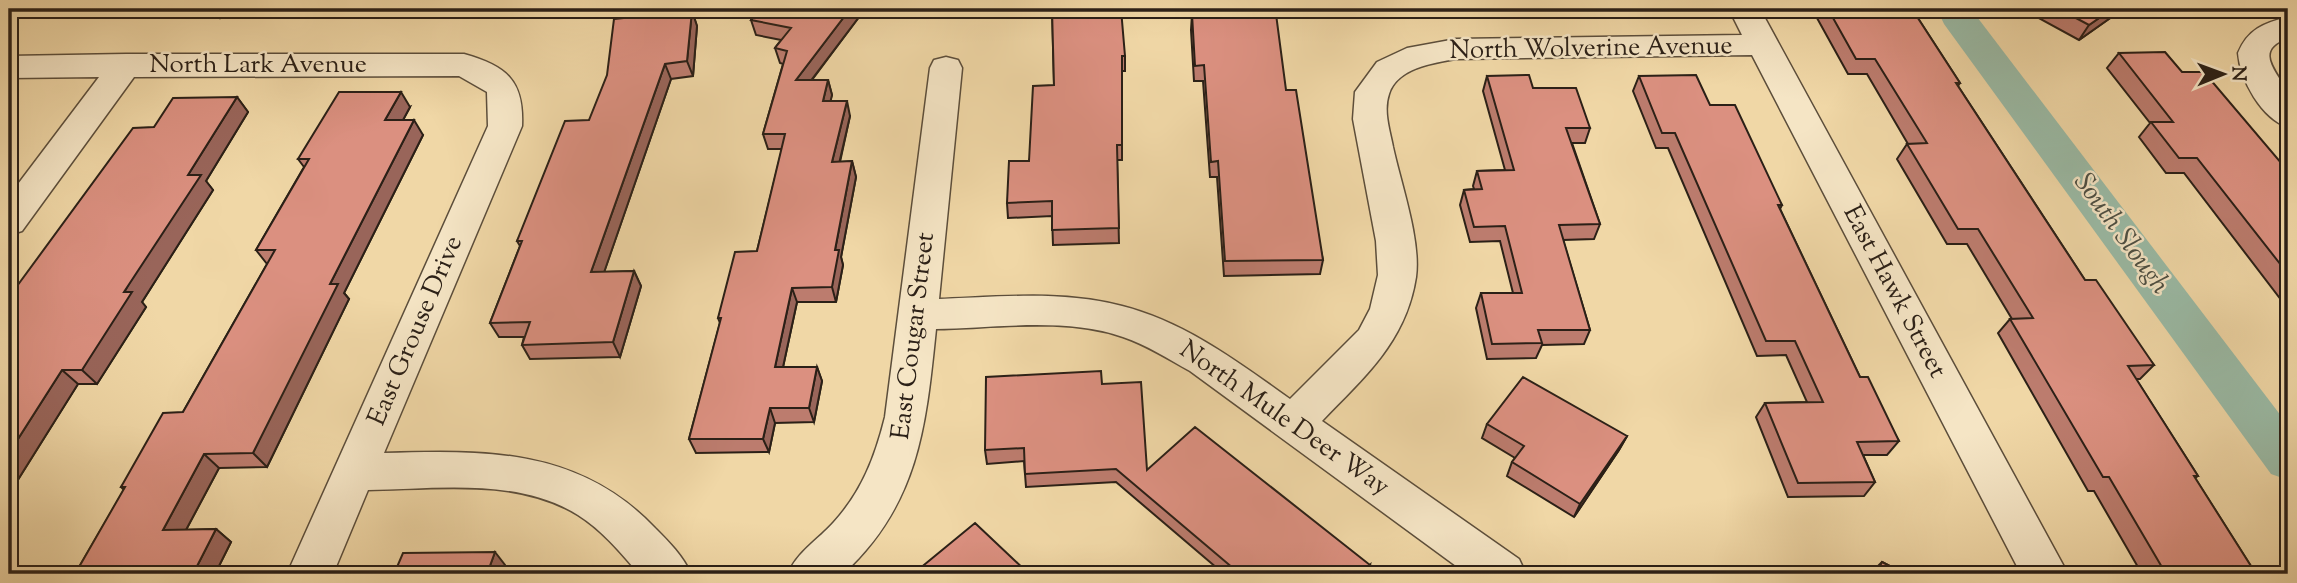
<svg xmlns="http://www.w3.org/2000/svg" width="2297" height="583" font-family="'Sorts Mill Goudy',serif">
<rect width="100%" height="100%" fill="#f0d7a6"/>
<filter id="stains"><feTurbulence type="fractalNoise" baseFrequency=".00286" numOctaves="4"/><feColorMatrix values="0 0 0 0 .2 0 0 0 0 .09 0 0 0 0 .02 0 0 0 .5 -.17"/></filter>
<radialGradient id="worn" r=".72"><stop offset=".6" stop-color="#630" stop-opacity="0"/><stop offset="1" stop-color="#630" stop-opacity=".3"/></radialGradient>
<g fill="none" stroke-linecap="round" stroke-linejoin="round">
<path fill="#9abaa5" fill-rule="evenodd" d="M 1937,9 L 1971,9 L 2288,425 L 2288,480 L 2271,474 L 1944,24 Z"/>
<defs>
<path id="street" d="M 1729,9 L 1760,9 L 2068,574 L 2021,574 L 1752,55 L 1456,59 C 1433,63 1397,68 1389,94 C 1383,111 1390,131 1393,147 C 1401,184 1421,240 1416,277 C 1406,342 1364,377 1322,421 L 1519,559 L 1526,574 L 1467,574 L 1190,371 C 1168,359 1147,345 1123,337 C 1065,317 996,328 936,329 C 926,426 919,504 843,574 L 788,574 C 797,552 818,540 834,522 C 862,491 875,457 885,417 L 930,68 L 934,60 L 946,57 L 958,60 L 962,68 L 939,299 C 999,297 1062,290 1122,306 C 1185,322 1238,362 1290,399 L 1359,330 L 1370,309 L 1378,275 L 1376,241 L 1353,119 L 1355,92 L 1377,62 L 1407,48 L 1456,39 L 1742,35 Z
M 2288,17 L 2288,38 C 2251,51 2279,73 2288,93 C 2291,101 2288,118 2288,127 C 2262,119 2240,80 2238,53 C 2248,29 2264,23 2288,17 Z
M 126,54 L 464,54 C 507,66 524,81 522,126 L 384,453 C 486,450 579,448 655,528 C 669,542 683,556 691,574 L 639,574 C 621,553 602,530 578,515 C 517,477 436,489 368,490 L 333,574 L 287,574 L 488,126 L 487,92 L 459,76 L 134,77 L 22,231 L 9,235 L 9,196 L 99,77 L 9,78 L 9,56 Z"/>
</defs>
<use href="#street" stroke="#5c4e3b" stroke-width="3"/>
<path stroke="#2b2017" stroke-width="3.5" stroke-dasharray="4.5 3.5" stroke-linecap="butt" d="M 2166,9 L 2174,12"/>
<use href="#street" fill="#f5e5c5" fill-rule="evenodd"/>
</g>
<path fill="#bc7c6e" stroke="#2b2017" stroke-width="2" d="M 9,9 L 226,9 L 220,18 L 9,18 Z
M 300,9 L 352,9 L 347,17 L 305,17 Z
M 423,9 L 483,9 L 480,13 L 426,13 Z
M 760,9 L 861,9 L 862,13 L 812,80 L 828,80 L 832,95 L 830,101 L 850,116 L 840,162 L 852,161 L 856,177 L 841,257 L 843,265 L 836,302 L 797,302 L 783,367 L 817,367 L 822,381 L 814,422 L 775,423 L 769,452 L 696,453 L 689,439 L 720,323 L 718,318 L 757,251 L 782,149 L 768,149 L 763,134 L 783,64 L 780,63 L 775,48 L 781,40 L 756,35 L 751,20 Z
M 1052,9 L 1125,56 L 1125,71 L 1122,71 L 1122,160 L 1117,160 L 1119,243 L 1053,245 L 1052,216 L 1008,218 L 1007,203 L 1029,161 L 1054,85 Z
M 1812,9 L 1912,9 L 1960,83 L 1958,86 L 2085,280 L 2154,365 L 2140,379 L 2136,379 L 2198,476 L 2195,478 L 2256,574 L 2142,574 L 2094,491 L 2088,491 L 1998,333 L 2010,319 L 2012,319 L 1967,244 L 1947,244 L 1897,159 L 1907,144 L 1908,144 L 1867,74 L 1848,74 Z
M 2037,9 L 2123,9 L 2079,40 L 2033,15 Z
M 692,11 L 697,26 L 693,76 L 671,79 L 604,272 L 634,271 L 641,286 L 620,357 L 530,359 L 522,345 L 524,337 L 499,337 L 490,323 L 520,246 L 517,241 L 589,120 Z
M 1192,14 L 1286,90 L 1323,260 L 1320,274 L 1224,276 L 1217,177 L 1210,177 L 1203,81 L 1194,81 L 1191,30 Z
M 2119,53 L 2182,72 L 2288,171 L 2288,305 L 2285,305 L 2184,173 L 2166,173 L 2139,137 L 2150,123 L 2107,68 Z
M 1487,76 L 1533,88 L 1590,128 L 1585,143 L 1572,143 L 1600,224 L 1594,239 L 1563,240 L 1590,330 L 1584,344 L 1542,345 L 1536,358 L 1487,359 L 1476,308 L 1481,293 L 1513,293 L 1500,241 L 1470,242 L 1460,205 L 1464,190 L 1474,189 L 1473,186 L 1477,171 L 1505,170 L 1483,91 Z
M 1639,76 L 1710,105 L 1782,205 L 1780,209 L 1860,377 L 1899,441 L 1887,455 L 1863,455 L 1875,482 L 1864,496 L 1788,497 L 1756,417 L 1765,403 L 1807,402 L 1786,355 L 1757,356 L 1668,148 L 1656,148 L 1633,91 Z
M 237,97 L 248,112 L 206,181 L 213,190 L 142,302 L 146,307 L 97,384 L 78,384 L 9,494 L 9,297 L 154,127 Z
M 410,107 L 403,120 L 423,135 L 344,293 L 349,299 L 267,467 L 219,468 L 186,530 L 216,529 L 231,542 L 215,574 L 75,574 L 124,490 L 121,487 L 183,412 L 267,264 L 256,250 L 304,167 L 298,159 Z
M 1102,384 L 1147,470 L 1370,565 L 1368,574 L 1224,574 L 1116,482 L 1026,487 L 1024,461 L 987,464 L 985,450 Z
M 1487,424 L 1627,436 L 1619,450 L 1574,517 L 1507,476 L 1512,462 L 1515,458 L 1482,438 Z
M 1882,562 L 1905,574 L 1870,574 Z"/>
<path fill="#99655a" stroke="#2b2017" stroke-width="2" d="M 214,9 L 226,9 L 220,18 Z
M 342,9 L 352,9 L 347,17 Z
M 850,9 L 861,9 L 862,13 L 800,95 L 796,80 Z
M 2112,9 L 2123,9 L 2079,40 L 2089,25 Z
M 692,11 L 697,26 L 693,76 L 687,61 Z
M 665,64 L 671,79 L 599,287 L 591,272 Z
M 828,80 L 832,95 L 827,116 L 823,101 Z
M 401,92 L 410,107 L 395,135 L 385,120 Z
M 237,97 L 248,112 L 206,181 L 213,190 L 142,302 L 146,307 L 97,384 L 82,370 L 188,175 Z
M 847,101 L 850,116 L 836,177 L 832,162 Z
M 414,120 L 423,135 L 344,293 L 349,299 L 267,467 L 253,453 L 330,284 Z
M 852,161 L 856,177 L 841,257 L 843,265 L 836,302 L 832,287 L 835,250 Z
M 634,271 L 641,286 L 620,357 L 613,342 Z
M 792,288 L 797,302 L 780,381 L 775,367 Z
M 817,367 L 822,381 L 814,422 L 809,408 Z
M 62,370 L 78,384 L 9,494 L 9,453 Z
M 770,408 L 775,423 L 769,452 L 763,439 Z
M 1627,436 L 1619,450 L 1574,517 L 1580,504 Z
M 204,454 L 219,468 L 179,543 L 163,530 Z
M 216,529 L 231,542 L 215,574 L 193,574 Z
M 495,552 L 505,565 L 502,574 L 487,574 Z
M 1370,565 L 1368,574 L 1361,574 Z"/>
<path fill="#db9080" stroke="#2b2017" stroke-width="2" d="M 760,9 L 850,9 L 796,80 L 828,80 L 823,101 L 847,101 L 832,162 L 852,161 L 835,250 L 839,250 L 832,287 L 792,288 L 775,367 L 817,367 L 809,408 L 770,408 L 763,439 L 689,439 L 721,318 L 718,318 L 735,252 L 757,251 L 785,134 L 763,134 L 787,51 L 775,48 L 791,28 L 751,20 Z
M 1052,9 L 1121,9 L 1125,56 L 1122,56 L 1122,145 L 1117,145 L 1119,228 L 1052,230 L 1052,201 L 1007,203 L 1009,161 L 1029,161 L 1033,86 L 1054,85 Z
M 1828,9 L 1912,9 L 1960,83 L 1956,83 L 2085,280 L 2096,280 L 2154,365 L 2128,366 L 2198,476 L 2194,476 L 2256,574 L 2166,574 L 2109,477 L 2103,477 L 2010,319 L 2033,318 L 1978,229 L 1958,229 L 1907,144 L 1927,143 L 1875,59 L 1856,59 Z
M 2059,9 L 2112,9 L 2089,25 Z
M 692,11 L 687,61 L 665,64 L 591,272 L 634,271 L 613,342 L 522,345 L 530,322 L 490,323 L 522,241 L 517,241 L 565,121 L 589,120 L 607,75 L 614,19 Z
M 1192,14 L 1276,14 L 1286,90 L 1296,90 L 1323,260 L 1225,261 L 1218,161 L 1211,162 L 1204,65 L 1195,66 Z
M 2165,52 L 2182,72 L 2204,72 L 2288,171 L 2288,274 L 2197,158 L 2179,158 L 2151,122 L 2173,122 L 2119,53 Z
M 1529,75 L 1533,88 L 1576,88 L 1590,128 L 1566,128 L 1600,224 L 1559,225 L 1590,330 L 1538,330 L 1542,343 L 1492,344 L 1481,293 L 1522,293 L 1505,226 L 1474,227 L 1464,190 L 1482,189 L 1477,171 L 1514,170 L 1487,76 Z
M 1696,75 L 1710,105 L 1735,105 L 1782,205 L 1778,205 L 1860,377 L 1868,377 L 1899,441 L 1857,442 L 1875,482 L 1798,483 L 1765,403 L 1823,402 L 1795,341 L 1766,341 L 1675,133 L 1662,133 L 1639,76 Z
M 339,92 L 401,92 L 385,120 L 414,120 L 330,284 L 338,284 L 253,453 L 204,454 L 163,530 L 216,529 L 193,574 L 75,574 L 125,487 L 121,487 L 163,413 L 183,412 L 275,250 L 256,250 L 309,159 L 298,159 Z
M 237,97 L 188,175 L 201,175 L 124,292 L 132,292 L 82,370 L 62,370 L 9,453 L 9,327 L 12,322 L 9,322 L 9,297 L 133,128 L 154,127 L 173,98 Z
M 1101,371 L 1102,384 L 1141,382 L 1147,470 L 1195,427 L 1370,565 L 1361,574 L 1240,574 L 1116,469 L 1025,474 L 1024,448 L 985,450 L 986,377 Z
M 1523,377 L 1627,436 L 1580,504 L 1512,462 L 1524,446 L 1487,424 Z
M 975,523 L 1028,573 L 1026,574 L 913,574 Z
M 495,552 L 487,574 L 394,574 L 403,553 Z
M 1882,562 L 1905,574 L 1876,574 Z"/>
<g text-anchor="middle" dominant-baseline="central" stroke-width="5" stroke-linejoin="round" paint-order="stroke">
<g font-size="26" fill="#2b2017" stroke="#f5e5c5">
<text transform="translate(1591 49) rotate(-1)">North Wolverine Avenue</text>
<text x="258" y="65">North Lark Avenue</text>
<text transform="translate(1894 292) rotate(62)">East Hawk Street</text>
<text transform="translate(416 331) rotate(-67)">East Grouse Drive</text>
<text transform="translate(914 336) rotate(-83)">East Cougar Street</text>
<text transform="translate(1284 419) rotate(35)">North Mule Deer Way</text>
</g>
<g font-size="28" font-style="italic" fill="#4c4e42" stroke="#f5e5c5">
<text transform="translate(2121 234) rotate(54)">South Slough</text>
</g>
</g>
<rect width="2297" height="583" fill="none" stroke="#f0d7a6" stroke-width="35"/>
<rect x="10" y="10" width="2276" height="562" fill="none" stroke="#2b2017" stroke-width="3.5"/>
<rect x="18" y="18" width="2262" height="548" fill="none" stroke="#2b2017" stroke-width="2"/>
<g transform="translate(2223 74) rotate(89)" stroke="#f5e5c5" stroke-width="5" paint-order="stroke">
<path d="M0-5L12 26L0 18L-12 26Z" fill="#2b2017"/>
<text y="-10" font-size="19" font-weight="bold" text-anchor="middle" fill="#2b2017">N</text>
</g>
<rect width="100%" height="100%" filter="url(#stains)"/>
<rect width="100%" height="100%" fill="url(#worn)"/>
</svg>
